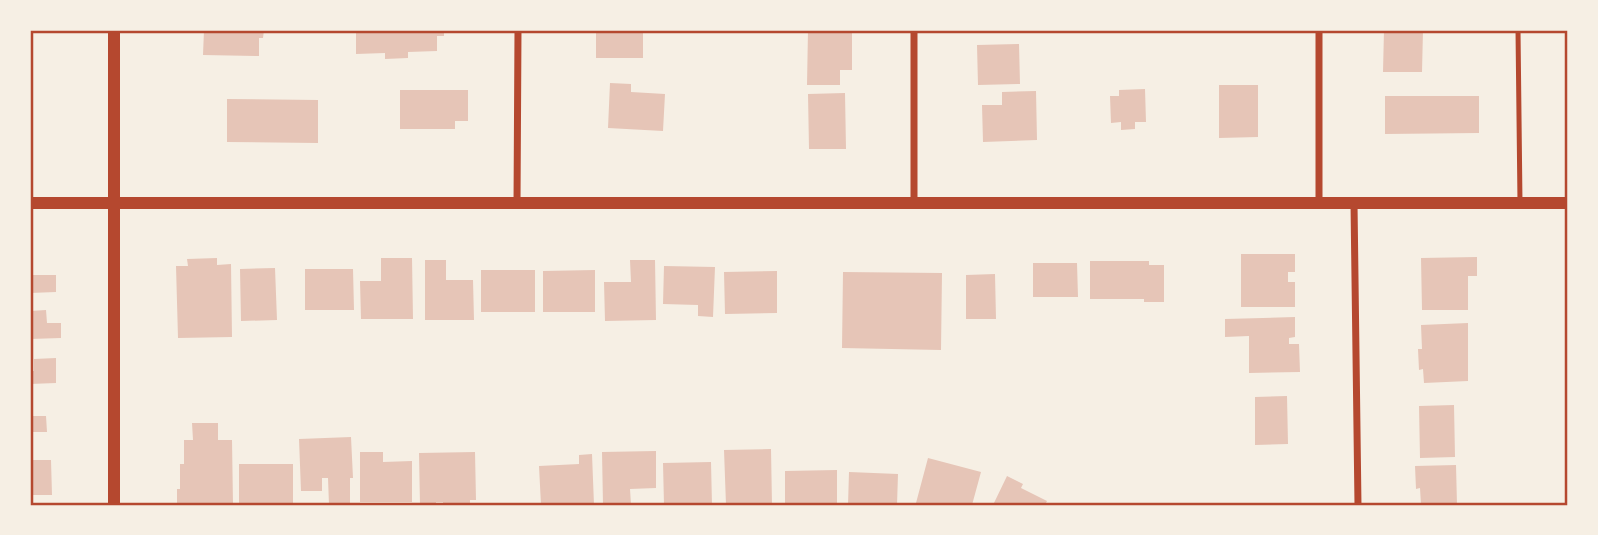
<svg xmlns="http://www.w3.org/2000/svg" width="1598" height="535" font-family="'Crimson Pro',serif">
<rect width="100%" height="100%" fill="#f6efe4"/>
<path fill="#e6c5b7" d="M 204,30 L 264,30 L 263,38 L 259,38 L 259,56 L 203,55 Z
M 356,30 L 444,30 L 444,36 L 437,36 L 437,51 L 408,52 L 408,58 L 385,59 L 385,53 L 356,54 Z
M 596,30 L 643,30 L 643,58 L 596,58 Z
M 808,30 L 852,30 L 852,70 L 840,70 L 840,85 L 807,85 Z
M 1384,30 L 1423,30 L 1422,72 L 1383,72 Z
M 1019,44 L 1020,84 L 978,85 L 977,45 Z
M 610,83 L 631,84 L 631,92 L 665,94 L 663,131 L 608,128 Z
M 1219,85 L 1258,85 L 1258,137 L 1219,138 Z
M 1145,89 L 1146,122 L 1135,122 L 1135,129 L 1121,130 L 1121,122 L 1111,123 L 1110,96 L 1119,96 L 1119,90 Z
M 400,90 L 468,90 L 468,121 L 455,121 L 455,129 L 400,129 Z
M 1036,91 L 1037,140 L 983,142 L 982,105 L 1002,105 L 1002,92 Z
M 845,93 L 846,149 L 809,149 L 808,94 Z
M 1385,96 L 1479,96 L 1479,133 L 1385,134 Z
M 227,99 L 318,100 L 318,143 L 227,142 Z
M 1241,254 L 1295,254 L 1295,272 L 1288,272 L 1288,282 L 1295,282 L 1295,307 L 1241,307 Z
M 1477,257 L 1477,276 L 1468,276 L 1468,310 L 1422,310 L 1421,258 Z
M 217,258 L 217,265 L 231,264 L 232,337 L 178,338 L 176,266 L 188,266 L 187,259 Z
M 381,258 L 412,258 L 413,319 L 361,319 L 360,281 L 381,281 Z
M 425,260 L 446,260 L 446,280 L 473,280 L 474,320 L 425,320 Z
M 630,260 L 655,260 L 656,320 L 605,321 L 604,282 L 631,282 Z
M 1090,261 L 1149,261 L 1149,265 L 1164,265 L 1164,302 L 1144,302 L 1144,299 L 1090,299 Z
M 1033,263 L 1077,263 L 1078,297 L 1033,297 Z
M 664,266 L 715,267 L 713,317 L 698,316 L 698,305 L 663,304 Z
M 275,268 L 277,320 L 241,321 L 240,269 Z
M 305,269 L 353,269 L 354,310 L 305,310 Z
M 481,270 L 535,270 L 535,312 L 481,312 Z
M 595,270 L 595,312 L 543,312 L 543,271 Z
M 777,271 L 777,313 L 725,314 L 724,272 Z
M 843,272 L 942,273 L 941,350 L 842,348 Z
M 995,274 L 996,319 L 966,319 L 966,275 Z
M 30,275 L 56,275 L 56,292 L 30,293 Z
M 46,310 L 47,323 L 61,323 L 61,338 L 30,339 L 30,311 Z
M 1295,317 L 1295,337 L 1289,338 L 1289,344 L 1299,344 L 1300,372 L 1249,373 L 1249,336 L 1225,337 L 1225,319 Z
M 1468,323 L 1468,381 L 1424,383 L 1423,369 L 1419,370 L 1418,349 L 1422,349 L 1421,325 Z
M 56,358 L 56,383 L 30,384 L 30,371 L 34,371 L 34,359 Z
M 1287,396 L 1288,444 L 1255,445 L 1255,397 Z
M 1454,405 L 1455,457 L 1420,458 L 1419,406 Z
M 30,416 L 46,416 L 47,432 L 30,432 Z
M 192,423 L 218,423 L 218,440 L 232,440 L 233,505 L 177,505 L 177,489 L 180,489 L 180,464 L 184,464 L 184,440 L 193,440 Z
M 351,437 L 353,478 L 350,478 L 350,505 L 329,505 L 328,478 L 322,478 L 322,491 L 301,491 L 299,439 Z
M 771,449 L 772,505 L 726,505 L 724,450 Z
M 656,451 L 656,488 L 630,489 L 631,505 L 603,505 L 602,452 Z
M 360,452 L 383,452 L 383,462 L 412,461 L 412,502 L 360,502 Z
M 475,452 L 476,500 L 470,500 L 470,505 L 443,505 L 443,502 L 436,502 L 436,505 L 420,505 L 419,453 Z
M 592,454 L 594,505 L 541,505 L 539,466 L 579,464 L 579,455 Z
M 928,458 L 981,472 L 972,505 L 926,505 L 916,503 Z
M 30,460 L 51,460 L 52,495 L 30,495 Z
M 711,462 L 712,505 L 664,505 L 663,463 Z
M 239,464 L 293,464 L 293,505 L 239,503 Z
M 1456,465 L 1457,505 L 1421,505 L 1420,488 L 1416,489 L 1415,466 Z
M 837,470 L 837,505 L 785,505 L 785,471 Z
M 849,472 L 898,474 L 897,505 L 848,505 Z
M 1007,476 L 1023,484 L 1021,488 L 1047,501 L 1045,505 L 993,505 Z"/>
<g fill="none" stroke-linecap="round" stroke-linejoin="round">
<path stroke="#b5482f" stroke-width="5" d="M 1518,30 L 1520,203"/>
<path stroke="#b5482f" stroke-width="7" d="M 1319,30 L 1319,203
M 517,203 L 518,30
M 914,203 L 914,30
M 1354,203 L 1358,505"/>
<path stroke="#b5482f" stroke-width="12" d="M 30,203 L 1568,203
M 114,505 L 114,30"/>
</g>
<rect width="1598" height="535" fill="none" stroke="#f6efe4" stroke-width="63"/>
<rect x="32" y="32" width="1534" height="472" fill="none" stroke="#b5482f" stroke-width="2.5"/>
</svg>
